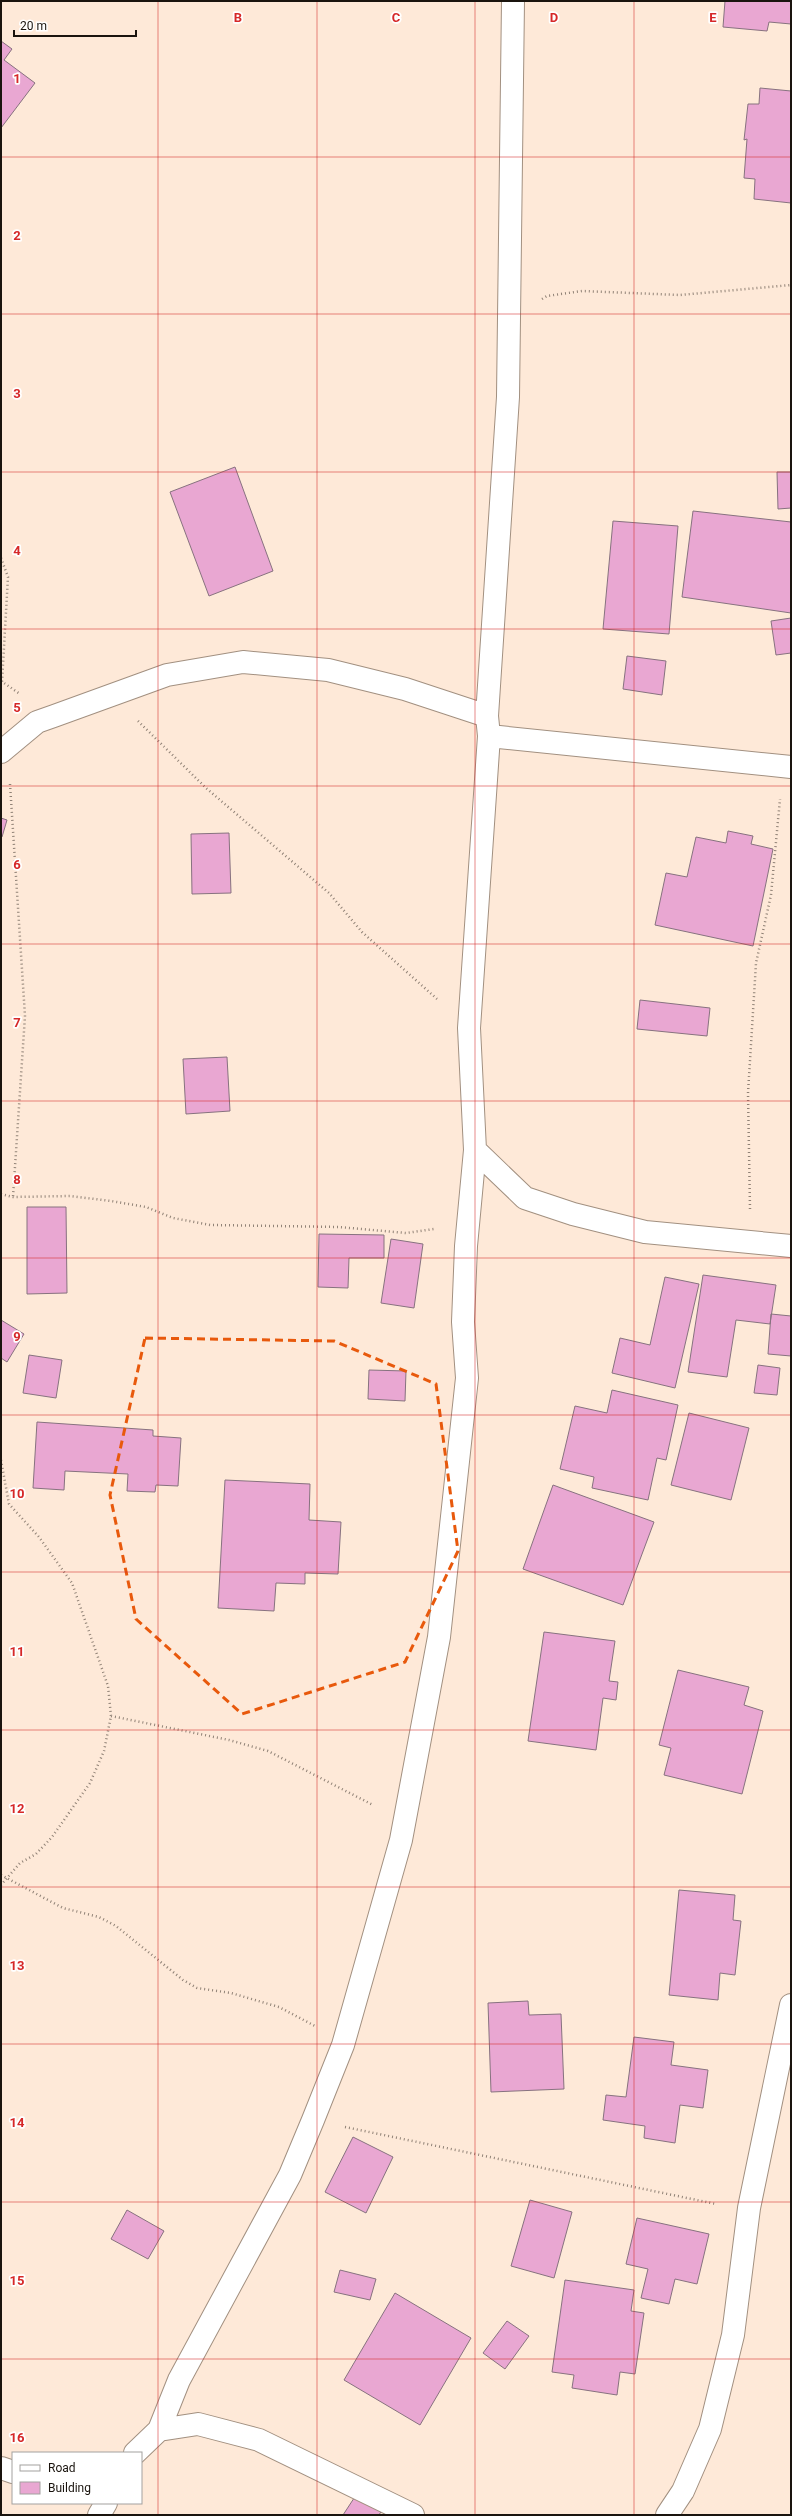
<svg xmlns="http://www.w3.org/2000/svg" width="792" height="2516" font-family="Roboto,sans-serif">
<rect width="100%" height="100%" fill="#fee9d8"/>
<path fill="#e9a7d2" stroke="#87727f" d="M 725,1 L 791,1 L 791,24 L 769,22 L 767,31 L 723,27 Z
M 1,41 L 12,49 L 4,60 L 35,83 L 1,128 Z
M 760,88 L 791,91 L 791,203 L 754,199 L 755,179 L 744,178 L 747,139 L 744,140 L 748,104 L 759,104 Z
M 235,467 L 273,571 L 209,596 L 170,492 Z
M 777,472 L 791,472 L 791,508 L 778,509 Z
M 693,511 L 791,522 L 791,613 L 682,597 Z
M 613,521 L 678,526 L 669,634 L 603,629 Z
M 791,618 L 791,653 L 776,655 L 771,621 Z
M 627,656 L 666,661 L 662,695 L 623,689 Z
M 1,818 L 7,820 L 2,837 L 1,837 Z
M 728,831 L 753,836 L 751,844 L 773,849 L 753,946 L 655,925 L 666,873 L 687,877 L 696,837 L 726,843 Z
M 229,833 L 231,893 L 192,894 L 191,834 Z
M 640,1000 L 710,1008 L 707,1036 L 637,1029 Z
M 227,1057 L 230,1111 L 186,1114 L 183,1059 Z
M 27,1207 L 66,1207 L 67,1293 L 27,1294 Z
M 319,1234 L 384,1235 L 384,1258 L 349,1258 L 348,1288 L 318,1287 Z
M 391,1239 L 423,1244 L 414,1308 L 381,1303 Z
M 703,1275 L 776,1285 L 770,1324 L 736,1320 L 727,1377 L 688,1372 Z
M 665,1277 L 699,1284 L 675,1388 L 612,1373 L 620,1338 L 650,1345 Z
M 771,1314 L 791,1316 L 791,1356 L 768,1354 Z
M 1,1320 L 24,1334 L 7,1362 L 1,1358 Z
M 29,1355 L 62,1360 L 56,1398 L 23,1393 Z
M 758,1365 L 780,1368 L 777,1395 L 754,1393 Z
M 369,1370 L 406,1371 L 405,1401 L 368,1399 Z
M 612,1390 L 678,1405 L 666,1460 L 657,1458 L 648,1500 L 592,1488 L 594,1477 L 560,1469 L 575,1406 L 607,1413 Z
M 689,1413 L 749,1428 L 731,1500 L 671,1485 Z
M 37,1422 L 153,1430 L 153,1436 L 181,1438 L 178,1486 L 156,1485 L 155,1492 L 127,1491 L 128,1474 L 65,1471 L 64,1490 L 33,1488 Z
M 225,1480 L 310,1484 L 309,1520 L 341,1522 L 338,1574 L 305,1573 L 305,1584 L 276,1583 L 274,1611 L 218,1608 Z
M 553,1485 L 654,1522 L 623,1605 L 523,1569 Z
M 544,1632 L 615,1641 L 609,1681 L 618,1682 L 616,1700 L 603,1698 L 596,1750 L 528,1741 Z
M 678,1670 L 749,1687 L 744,1705 L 763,1711 L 742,1794 L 664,1775 L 671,1748 L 659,1745 Z
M 679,1890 L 735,1895 L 733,1920 L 741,1921 L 735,1975 L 720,1973 L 718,2000 L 669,1995 Z
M 528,2001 L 529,2015 L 561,2014 L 564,2089 L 491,2092 L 488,2003 Z
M 634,2037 L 674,2042 L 671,2065 L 708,2070 L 703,2108 L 680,2105 L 675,2143 L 644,2138 L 645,2126 L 603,2120 L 606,2095 L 626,2097 Z
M 353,2137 L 393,2157 L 366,2213 L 325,2192 Z
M 530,2200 L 572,2212 L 554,2278 L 511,2266 Z
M 127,2210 L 164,2231 L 148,2259 L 111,2239 Z
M 637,2218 L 709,2234 L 697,2284 L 675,2279 L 669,2304 L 641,2298 L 648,2269 L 626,2264 Z
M 340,2270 L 376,2279 L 370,2300 L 334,2292 Z
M 565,2280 L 634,2290 L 631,2311 L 644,2313 L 635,2374 L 620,2372 L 617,2395 L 572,2388 L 574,2375 L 552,2372 Z
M 395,2293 L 471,2338 L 420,2425 L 344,2380 Z
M 507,2321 L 529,2336 L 505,2369 L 483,2353 Z
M 360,2489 L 385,2505 L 379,2515 L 343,2515 Z"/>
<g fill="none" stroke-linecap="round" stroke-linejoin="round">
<defs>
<path id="street" d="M 489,736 L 791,767
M 1,752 L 37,722 L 54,716 L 167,675 L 243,662 L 328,670 L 405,689 L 487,716
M 475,1150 L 525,1198 L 573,1214 L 645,1232 L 791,1246
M 159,2430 L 179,2380 L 290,2175 L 313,2120 L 343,2045 L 401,1840 L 439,1637 L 467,1378 L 463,1322 L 466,1246 L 475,1150 L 469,1028 L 489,736 L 487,716 L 508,397 L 513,1
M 135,2453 L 159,2430 L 198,2424 L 259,2440 L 413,2515
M 1,2468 L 13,2472
M 99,2515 L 106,2503
M 667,2515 L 683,2491 L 710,2429 L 733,2335 L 749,2208 L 791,2005"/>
</defs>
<use href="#street" stroke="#a29080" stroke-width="24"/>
<path stroke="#908276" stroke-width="2.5" stroke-dasharray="1 3" stroke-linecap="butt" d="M 542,299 L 547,296 L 582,291 L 680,295 L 791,285
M 1,558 L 8,577 L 2,682
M 1,681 L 20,694
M 138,721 L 206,788 L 329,893 L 362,932 L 437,999
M 10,784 L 25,1016 L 13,1197
M 1,1194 L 13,1197 L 70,1196 L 111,1201 L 146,1207 L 173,1218 L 210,1225 L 339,1227 L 406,1233 L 434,1229
M 750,1209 L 748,1093 L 756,963 L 771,895 L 780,799
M 1,1460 L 9,1504 L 39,1537 L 72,1583 L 108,1686 L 111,1716 L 104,1751 L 90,1783 L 52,1837 L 36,1854 L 20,1863 L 1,1885
M 111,1716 L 229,1740 L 268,1751 L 373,1805
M 1,1875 L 63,1908 L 99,1917 L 116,1926 L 183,1980 L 197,1988 L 231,1993 L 279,2007 L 315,2026
M 345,2127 L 716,2204"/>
<use href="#street" stroke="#fff" stroke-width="22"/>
</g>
<path fill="none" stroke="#e8590c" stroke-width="3" stroke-dasharray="8 5" stroke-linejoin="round" d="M 145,1338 L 334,1341 L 436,1384 L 458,1551 L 405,1662 L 242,1714 L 136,1619 L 110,1495 Z"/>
<path fill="none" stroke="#d62828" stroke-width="1" stroke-opacity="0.55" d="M 158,1 L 158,2515M 317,1 L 317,2515M 475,1 L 475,2515M 634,1 L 634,2515M 1,157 L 791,157M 1,314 L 791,314M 1,472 L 791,472M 1,629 L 791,629M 1,786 L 791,786M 1,944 L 791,944M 1,1101 L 791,1101M 1,1258 L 791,1258M 1,1415 L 791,1415M 1,1572 L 791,1572M 1,1730 L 791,1730M 1,1887 L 791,1887M 1,2044 L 791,2044M 1,2202 L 791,2202M 1,2359 L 791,2359"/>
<g font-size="13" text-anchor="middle" font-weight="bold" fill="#d62828" stroke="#fff" stroke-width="3.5" stroke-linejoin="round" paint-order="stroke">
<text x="238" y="22">B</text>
<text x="396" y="22">C</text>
<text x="554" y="22">D</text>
<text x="713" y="22">E</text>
<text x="17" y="83">1</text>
<text x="17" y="240">2</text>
<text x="17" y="398">3</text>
<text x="17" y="555">4</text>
<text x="17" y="712">5</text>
<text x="17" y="869">6</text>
<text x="17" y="1027">7</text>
<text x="17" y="1184">8</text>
<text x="17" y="1341">9</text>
<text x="17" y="1498">10</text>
<text x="17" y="1656">11</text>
<text x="17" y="1813">12</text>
<text x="17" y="1970">13</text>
<text x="17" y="2127">14</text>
<text x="17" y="2285">15</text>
<text x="17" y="2442">16</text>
</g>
<rect width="792" height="2516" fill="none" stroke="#1a140e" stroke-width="4"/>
<rect x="12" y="2452" width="130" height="52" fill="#ffffff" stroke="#a3a19f"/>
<rect x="20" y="2465" width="20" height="6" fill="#ffffff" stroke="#a3a19f"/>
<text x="48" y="2472" font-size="12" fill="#1a140e">Road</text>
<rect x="20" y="2482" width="20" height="12" fill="#e9a7d2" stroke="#a3a19f"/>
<text x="48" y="2492" font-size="12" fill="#1a140e">Building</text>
<path d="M14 30v6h122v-6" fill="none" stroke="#1a140e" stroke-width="2"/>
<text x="20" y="30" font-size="12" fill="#1a140e" stroke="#ffffff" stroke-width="3" paint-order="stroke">20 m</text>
</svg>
